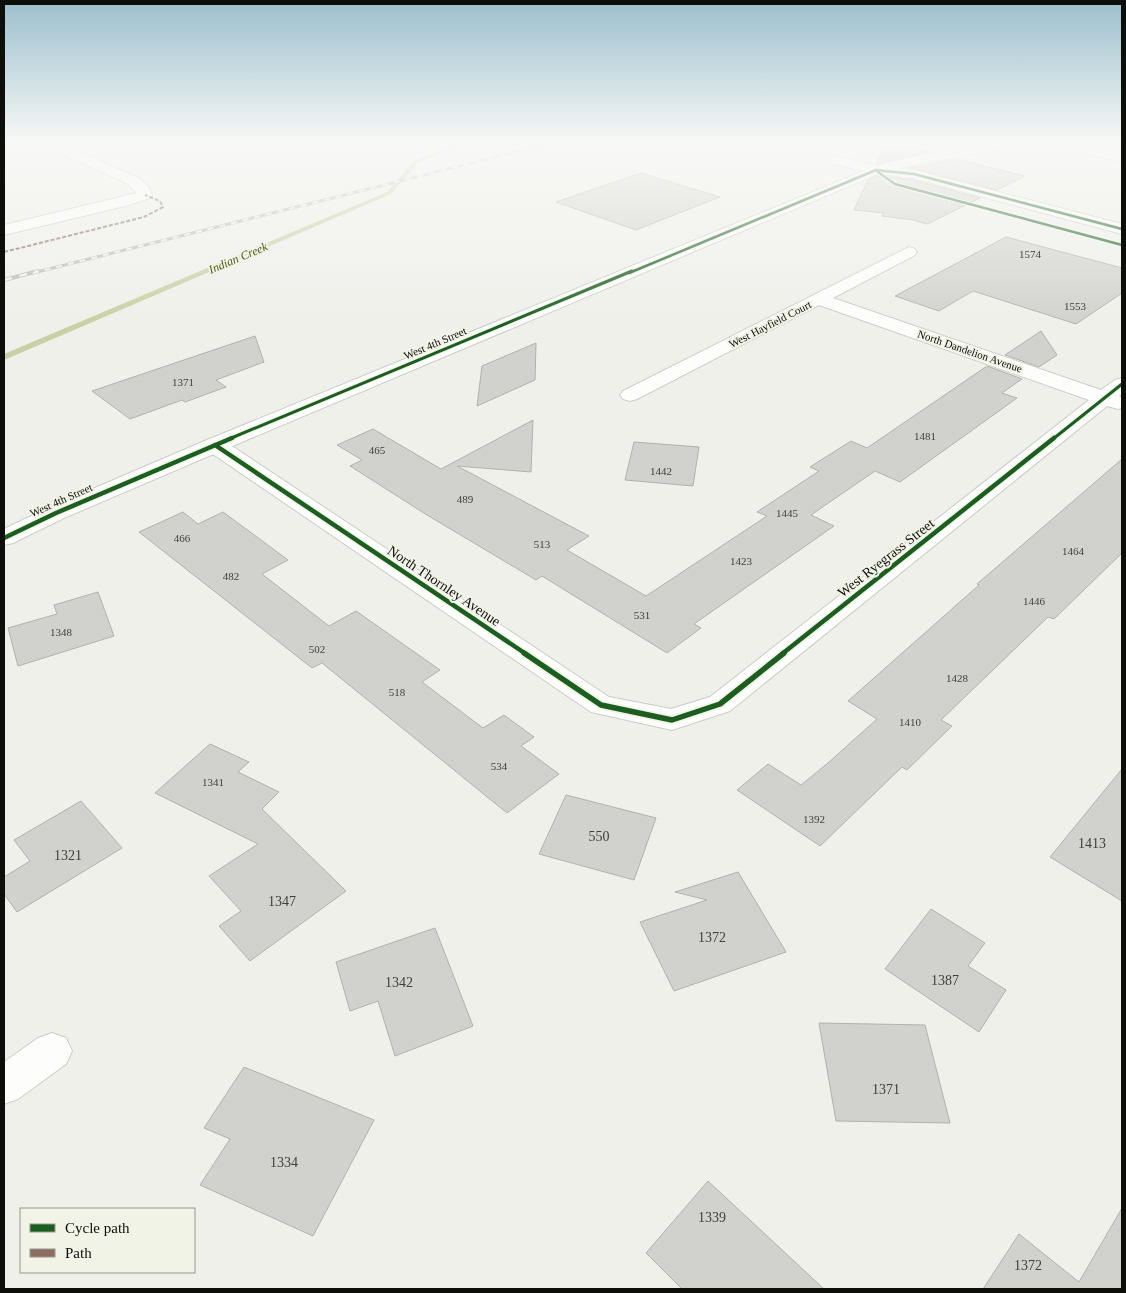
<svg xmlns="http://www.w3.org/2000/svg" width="1126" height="1293" font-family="'Times New Roman',serif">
<rect width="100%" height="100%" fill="#eff0ea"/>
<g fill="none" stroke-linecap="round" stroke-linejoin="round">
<path fill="#c9d0a5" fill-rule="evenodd" d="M 457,144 L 464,144 L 418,163 L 391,194 L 4,360 L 4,354 L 387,192 L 414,161 Z"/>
</g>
<path fill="#d1d2cd" stroke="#b1b1ad" d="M 885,144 L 894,144 L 928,152 L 876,164 Z
M 956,159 L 1025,176 L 997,190 L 910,168 Z
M 641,173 L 720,197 L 636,230 L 556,202 Z
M 878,176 L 913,180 L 980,198 L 927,224 L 913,220 L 882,216 L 884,213 L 854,210 L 868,180 Z
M 1006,237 L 1122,268 L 1122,293 L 1076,324 L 973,291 L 939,311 L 895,296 Z
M 1041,331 L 1057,355 L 1039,367 L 1005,355 Z
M 255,336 L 264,362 L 216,380 L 226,387 L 185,402 L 182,400 L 130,419 L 92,391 Z
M 536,343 L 535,380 L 477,406 L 482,366 Z
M 987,366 L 1022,379 L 1002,393 L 1017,398 L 900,482 L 875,471 L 811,515 L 834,526 L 694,624 L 701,628 L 667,653 L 542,576 L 536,580 L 427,515 L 350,466 L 362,460 L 337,445 L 373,429 L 441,469 L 533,420 L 531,472 L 457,466 L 589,536 L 567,550 L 646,596 L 767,516 L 757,512 L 819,471 L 810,467 L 851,441 L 867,448 Z
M 634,442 L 699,447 L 693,486 L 625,480 Z
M 1122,459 L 1122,553 L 1054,619 L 1048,617 L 941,720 L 952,726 L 907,770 L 902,767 L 820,846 L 737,790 L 768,764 L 801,785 L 828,763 L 877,719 L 848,701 L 979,585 L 977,584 Z
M 183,512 L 198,524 L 223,512 L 288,560 L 262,574 L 329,626 L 356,611 L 440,670 L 422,682 L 483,728 L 504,715 L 534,737 L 521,746 L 559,774 L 507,813 L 322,663 L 312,668 L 139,532 Z
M 98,592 L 114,636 L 18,666 L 8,628 L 57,614 L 54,605 Z
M 210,744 L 249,762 L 238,772 L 279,792 L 262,809 L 346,891 L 250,961 L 219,926 L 241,911 L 209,876 L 258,844 L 155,793 Z
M 1122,769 L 1122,901 L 1050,857 Z
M 566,795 L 656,818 L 634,880 L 539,854 Z
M 81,801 L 122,848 L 17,912 L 4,894 L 4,877 L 30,861 L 14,840 Z
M 738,872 L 786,952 L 674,991 L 640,922 L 707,900 L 675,892 Z
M 931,909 L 985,943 L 968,966 L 1006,990 L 979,1032 L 885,969 Z
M 435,928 L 473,1026 L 395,1056 L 378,1001 L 350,1011 L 336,962 Z
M 819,1023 L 925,1025 L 950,1123 L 836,1121 Z
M 244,1067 L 374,1120 L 313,1236 L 200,1185 L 230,1139 L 204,1128 Z
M 708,1181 L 824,1289 L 682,1289 L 646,1253 Z
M 1122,1208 L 1122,1289 L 983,1289 L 1019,1234 L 1079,1282 Z"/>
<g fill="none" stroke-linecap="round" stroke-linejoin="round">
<defs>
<path id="minor" d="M 46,144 L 61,144 L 138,178 L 148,186 L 152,195 L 150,198 L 125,206 L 4,235 L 4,225 L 137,193 L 128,184 L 47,147 Z
M 990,144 L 1016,144 L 1010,148 L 921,163 L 876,174 L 830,163 L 828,160 L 835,156 L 876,166 L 921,155 Z
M 1058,144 L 1078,144 L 1122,154 L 1122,162 L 1059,147 Z
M 909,247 L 915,249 L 917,252 L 915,255 L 833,298 L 1101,390 L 1115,380 L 1122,378 L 1122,394 L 1119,396 L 1122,398 L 1122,408 L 1118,409 L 1107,406 L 730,711 L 672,730 L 591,712 L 207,450 L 204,445 L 207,440 L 215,439 L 223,440 L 609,697 L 671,709 L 710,697 L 1089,400 L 819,305 L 637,399 L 630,401 L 623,399 L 620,395 L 623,391 Z
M 52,1033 L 66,1038 L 72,1051 L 66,1064 L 18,1099 L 4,1104 L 4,1062 L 38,1038 Z"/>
<path id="major" d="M 876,166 L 914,170 L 1122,224 L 1122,234 L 913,178 L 878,174 L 223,450 L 64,518 L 13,543 L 4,545 L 4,529 L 48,508 L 207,440 Z"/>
</defs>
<use href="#minor" stroke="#cccdc8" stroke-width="2"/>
<use href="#major" stroke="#cccdc8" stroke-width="2"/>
<use href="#minor" fill="#fdfdfc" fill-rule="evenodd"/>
<use href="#major" fill="#fdfdfc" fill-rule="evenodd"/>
<defs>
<path id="rail-far1" d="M 33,273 L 548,144"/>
<path id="rail" d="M 4,280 L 38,271"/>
</defs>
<use href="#rail-far1" stroke="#bbbbba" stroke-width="3"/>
<use href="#rail" stroke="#bbbbba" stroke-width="4"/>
<use href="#rail-far1" stroke="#f1f3e7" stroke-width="2" stroke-dasharray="6" stroke-linecap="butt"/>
<use href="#rail" stroke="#f1f3e7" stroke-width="2.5" stroke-dasharray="8" stroke-linecap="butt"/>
<path stroke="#8d6e63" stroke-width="2" stroke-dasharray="4 2" stroke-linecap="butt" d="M 4,252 L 144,217 L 163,207 L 160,201 L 145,195"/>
<defs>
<path id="cycleway-far3" d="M 878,172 L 895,184 L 1122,245
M 629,273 L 876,170 L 914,174 L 1122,229"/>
<path id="cycleway-far2" d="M 229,439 L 632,271
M 1053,439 L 1122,384"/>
<path id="cycleway-far1" d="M 215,445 L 526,654
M 4,538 L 56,513 L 232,438
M 782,654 L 1054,438"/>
<path id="cycleway" d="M 524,653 L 601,705 L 672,720 L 720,704 L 784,653"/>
</defs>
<use href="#cycleway-far3" stroke="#f1f3e7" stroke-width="4.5"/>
<use href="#cycleway-far2" stroke="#f1f3e7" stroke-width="5"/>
<use href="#cycleway-far1" stroke="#f1f3e7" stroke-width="7"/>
<use href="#cycleway" stroke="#f1f3e7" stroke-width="9"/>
<use href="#cycleway-far3" stroke="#1b5e20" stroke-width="2.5"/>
<use href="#cycleway-far2" stroke="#1b5e20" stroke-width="3"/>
<use href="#cycleway-far1" stroke="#1b5e20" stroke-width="4.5"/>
<use href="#cycleway" stroke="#1b5e20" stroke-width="5.5"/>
</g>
<linearGradient id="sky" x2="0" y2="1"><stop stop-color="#9bbfcd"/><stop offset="0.44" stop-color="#f8f8f6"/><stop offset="1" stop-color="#f8f8f6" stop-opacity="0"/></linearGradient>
<rect width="1126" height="325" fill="url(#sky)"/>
<g text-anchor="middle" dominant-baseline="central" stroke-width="4" stroke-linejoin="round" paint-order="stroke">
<g font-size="11" fill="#3e3f3b">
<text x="1030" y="254">1574</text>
<text x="1075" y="306">1553</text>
<text x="183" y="382">1371</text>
<text x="925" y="436">1481</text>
<text x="377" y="450">465</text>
<text x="661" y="471">1442</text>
<text x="465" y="499">489</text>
<text x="787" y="513">1445</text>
<text x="182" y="538">466</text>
<text x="542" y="544">513</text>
<text x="1073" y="551">1464</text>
<text x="741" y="561">1423</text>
<text x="231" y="576">482</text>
<text x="1034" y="601">1446</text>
<text x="642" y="615">531</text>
<text x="61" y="632">1348</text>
<text x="317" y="649">502</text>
<text x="957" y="678">1428</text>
<text x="397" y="692">518</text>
<text x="910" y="722">1410</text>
<text x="499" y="766">534</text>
<text x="213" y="782">1341</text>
<text x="814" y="819">1392</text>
</g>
<g font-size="11" fill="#0d0e0a" stroke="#f1f3e7">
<text transform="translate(770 324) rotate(-27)">West Hayfield Court</text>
<text transform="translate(435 343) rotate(-23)">West 4th Street</text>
<text transform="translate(970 351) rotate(19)">North Dandelion Avenue</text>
<text transform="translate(61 500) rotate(-24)">West 4th Street</text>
</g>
<g font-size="12" font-style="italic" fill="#535a19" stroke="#f1f3e7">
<text transform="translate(238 258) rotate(-23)">Indian Creek</text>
</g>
<g font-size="14" fill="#0d0e0a" stroke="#f1f3e7">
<text transform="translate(886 558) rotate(-38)">West Ryegrass Street</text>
<text transform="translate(444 586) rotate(34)">North Thornley Avenue</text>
</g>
<g font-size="14" fill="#3e3f3b">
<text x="599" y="836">550</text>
<text x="1092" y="843">1413</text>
<text x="68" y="855">1321</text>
<text x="282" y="901">1347</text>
<text x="712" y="937">1372</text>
<text x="945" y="980">1387</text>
<text x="399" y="982">1342</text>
<text x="886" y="1089">1371</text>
<text x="284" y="1162">1334</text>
<text x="712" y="1217">1339</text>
<text x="1028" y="1265">1372</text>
</g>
</g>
<rect width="1126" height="1293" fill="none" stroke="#0d0e0a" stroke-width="10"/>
<rect x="20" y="1208" width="175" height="65" fill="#f1f3e7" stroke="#96978f"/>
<rect x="30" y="1224" width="25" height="8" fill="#1b5e20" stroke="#96978f"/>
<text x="65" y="1233" font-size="15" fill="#0d0e0a">Cycle path</text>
<rect x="30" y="1249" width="25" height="8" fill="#8d6e63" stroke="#96978f"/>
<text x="65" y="1258" font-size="15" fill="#0d0e0a">Path</text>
</svg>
